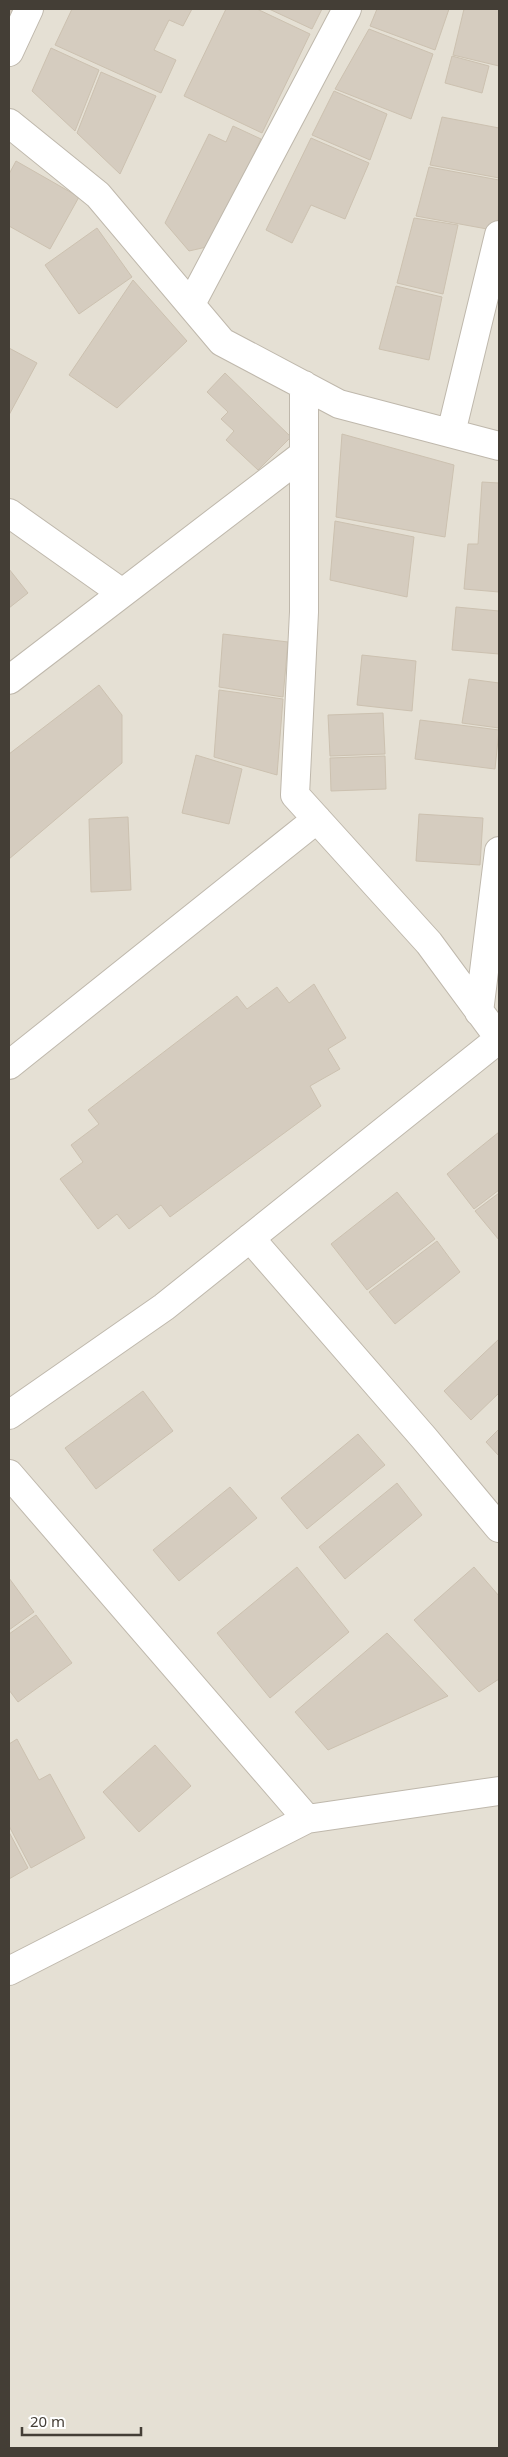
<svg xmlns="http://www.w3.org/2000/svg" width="508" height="2457" font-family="'Noto Sans',sans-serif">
<rect width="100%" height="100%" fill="#f1eee6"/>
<path fill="#e5e0d4" d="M 9,9 L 499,9 L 499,2448 L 9,2448 Z"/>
<path fill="#d5ccbf" stroke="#ccc1b0" d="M 9,9 L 19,9 L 9,27 Z
M 72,9 L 192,9 L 183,26 L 169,20 L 154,50 L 176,60 L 161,93 L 55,45 Z
M 226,9 L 257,9 L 310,34 L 262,133 L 184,96 Z
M 269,9 L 322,9 L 312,29 Z
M 377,9 L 449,9 L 435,50 L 370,26 Z
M 464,9 L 499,9 L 499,66 L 453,55 Z
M 369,29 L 433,54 L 411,119 L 335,89 Z
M 51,48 L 99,70 L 75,131 L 32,91 Z
M 452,56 L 489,66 L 482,93 L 445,83 Z
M 101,72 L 156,96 L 120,174 L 77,133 Z
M 334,91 L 387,114 L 370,160 L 312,135 Z
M 442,117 L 499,128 L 499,178 L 430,165 Z
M 233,126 L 261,139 L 211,246 L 189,251 L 165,223 L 209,134 L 226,142 Z
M 311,138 L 369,163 L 345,219 L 311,205 L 292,243 L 266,230 Z
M 16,161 L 79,197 L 50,249 L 9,226 L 9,174 Z
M 429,167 L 499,180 L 498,231 L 416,216 Z
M 414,218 L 458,225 L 443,294 L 397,283 Z
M 97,228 L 132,277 L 79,314 L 45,265 Z
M 133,280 L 187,341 L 117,408 L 69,375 Z
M 396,286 L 442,297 L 429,360 L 379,349 Z
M 9,348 L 37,363 L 9,415 Z
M 225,373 L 291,437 L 258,470 L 226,440 L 234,431 L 221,419 L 228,412 L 207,392 Z
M 342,434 L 454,465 L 445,537 L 336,517 Z
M 482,482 L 499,483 L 499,592 L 464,589 L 468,544 L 478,544 Z
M 335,521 L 414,537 L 407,597 L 330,580 Z
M 9,569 L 28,593 L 9,608 Z
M 456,607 L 499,611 L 499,654 L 452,650 Z
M 223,634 L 288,642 L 283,697 L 219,687 Z
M 362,655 L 416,661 L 412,711 L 357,705 Z
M 469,679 L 499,683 L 499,728 L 462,723 Z
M 99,685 L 122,715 L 122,763 L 9,859 L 9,754 Z
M 219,690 L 283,699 L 277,775 L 214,757 Z
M 383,713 L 385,754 L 330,756 L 328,715 Z
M 420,720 L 499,730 L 495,769 L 415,759 Z
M 196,755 L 242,769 L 229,824 L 182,813 Z
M 385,756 L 386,789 L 331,791 L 330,758 Z
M 419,814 L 483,818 L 480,865 L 416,861 Z
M 128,817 L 131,890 L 91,892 L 89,819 Z
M 314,984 L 346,1038 L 328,1049 L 340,1069 L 310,1086 L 321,1106 L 170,1217 L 161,1205 L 129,1229 L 117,1214 L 98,1229 L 60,1179 L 83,1162 L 71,1145 L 99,1124 L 88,1110 L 237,996 L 247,1009 L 277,987 L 289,1003 Z
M 499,1132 L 499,1190 L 474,1209 L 447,1174 Z
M 397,1192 L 435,1239 L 367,1290 L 331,1244 Z
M 499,1193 L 499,1240 L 475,1211 Z
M 437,1241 L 460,1272 L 395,1324 L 369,1292 Z
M 499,1339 L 499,1393 L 471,1420 L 444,1391 Z
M 143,1391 L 173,1431 L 96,1489 L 65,1448 Z
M 499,1429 L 499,1456 L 486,1442 Z
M 358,1434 L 385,1465 L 307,1529 L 281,1498 Z
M 397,1483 L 422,1515 L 345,1579 L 319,1547 Z
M 230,1487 L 257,1518 L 179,1581 L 153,1550 Z
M 297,1567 L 349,1632 L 270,1698 L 217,1633 Z
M 474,1567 L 499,1596 L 499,1679 L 479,1692 L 414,1620 Z
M 9,1578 L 34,1612 L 9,1630 Z
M 36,1615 L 72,1663 L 18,1702 L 9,1690 L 9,1634 Z
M 387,1633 L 448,1696 L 328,1750 L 295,1712 Z
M 17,1739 L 39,1780 L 50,1774 L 85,1838 L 31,1868 L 9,1826 L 9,1744 Z
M 155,1745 L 191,1786 L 139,1832 L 103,1792 Z
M 9,1832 L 28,1868 L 9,1879 Z"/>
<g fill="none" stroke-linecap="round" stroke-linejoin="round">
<defs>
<path id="minor" d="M 9,52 L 29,9
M 9,123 L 98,195 L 222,342 L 339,404 L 499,446
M 191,304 L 347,9
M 304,385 L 304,612 L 295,795 L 429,943 L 499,1038
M 451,433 L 499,235
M 9,513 L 122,593
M 9,680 L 304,454
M 479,1012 L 499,851
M 9,1065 L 317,819
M 250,1238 L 424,1438 L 499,1528
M 9,1415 L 164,1307 L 499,1039
M 9,1474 L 307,1819
M 9,1971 L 307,1819 L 499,1791"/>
</defs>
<use href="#minor" stroke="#bfb8ac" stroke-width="30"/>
<use href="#minor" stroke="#fff" stroke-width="28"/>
</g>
<rect width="508" height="2457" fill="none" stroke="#443e36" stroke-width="20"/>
<path d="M22 2427v8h119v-8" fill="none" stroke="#443e36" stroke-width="2.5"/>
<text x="30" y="2427" font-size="15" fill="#443e36" stroke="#ffffff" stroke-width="4" paint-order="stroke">20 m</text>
</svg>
